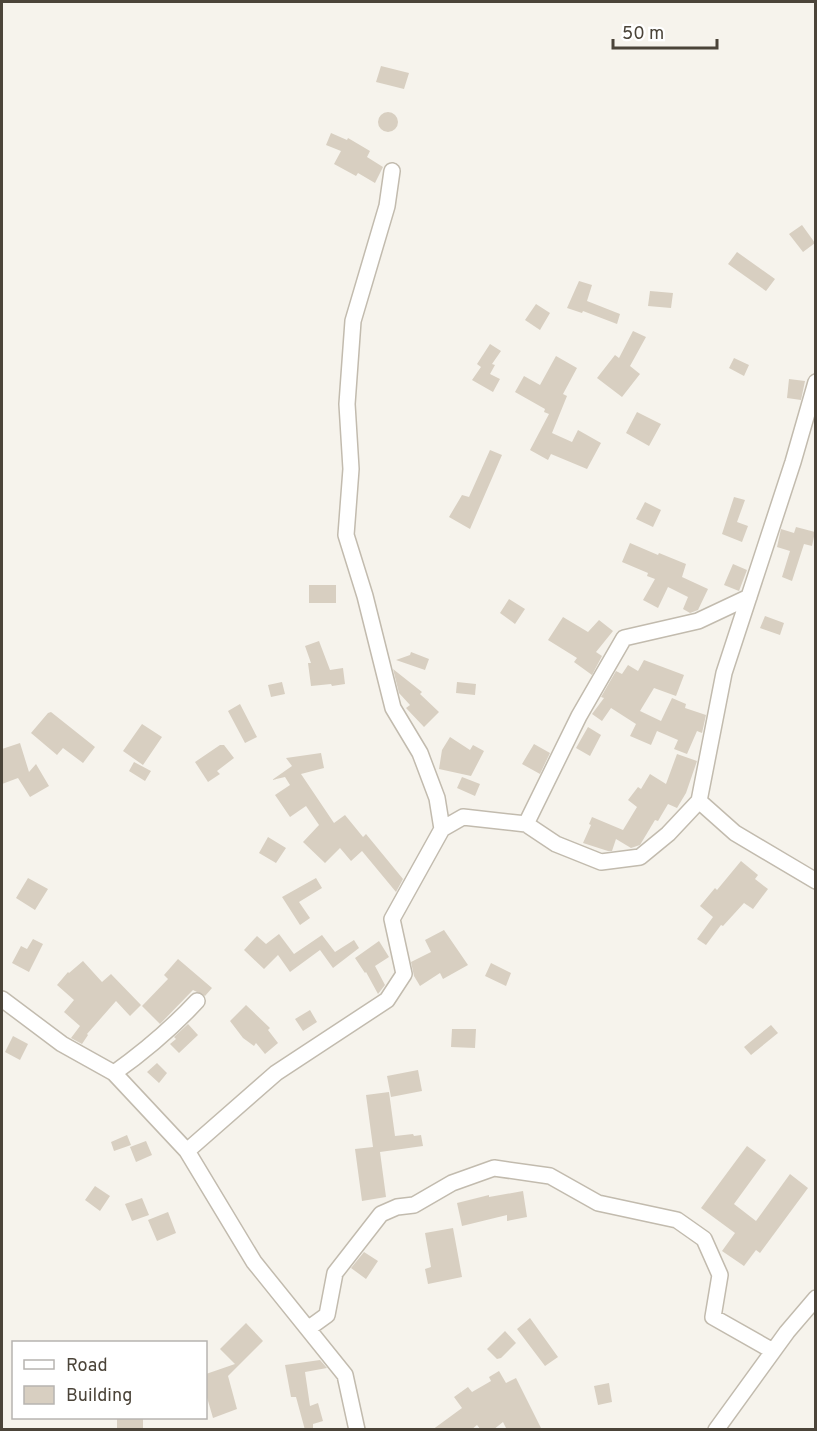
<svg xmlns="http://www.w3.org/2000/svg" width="817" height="1431" font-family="Overpass,sans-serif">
<rect width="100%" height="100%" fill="#f6f3ec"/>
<path fill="#d8cfc1" d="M 381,66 L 409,73 L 404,89 L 376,82 Z
M378 122a10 10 0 1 1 20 0a10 10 0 1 1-20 0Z
M 331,133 L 347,140 L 348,138 L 370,151 L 367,157 L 383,167 L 375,183 L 358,173 L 356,176 L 334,164 L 341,151 L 326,145 Z
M 802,225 L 815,243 L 803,252 L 789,234 Z
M 737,252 L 775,279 L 766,291 L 728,264 Z
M 579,281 L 592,285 L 587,301 L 620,314 L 617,324 L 583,311 L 582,313 L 567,308 Z
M 650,291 L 673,293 L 671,308 L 648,306 Z
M 536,304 L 550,313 L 540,330 L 525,320 Z
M 633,331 L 646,337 L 630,366 L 640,374 L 622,397 L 597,378 L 615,355 L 619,358 Z
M 490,344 L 501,351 L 492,364 L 495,365 L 490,374 L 500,379 L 493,392 L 472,380 L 481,367 L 477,364 Z
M 556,356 L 577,368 L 563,394 L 567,396 L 552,433 L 572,442 L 578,430 L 601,443 L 587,469 L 551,454 L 548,460 L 530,450 L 549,414 L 544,412 L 545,409 L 515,392 L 524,376 L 540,385 Z
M 734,358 L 749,365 L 744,376 L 729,368 Z
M 789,379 L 805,381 L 801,400 L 787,398 Z
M 637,412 L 661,424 L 649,446 L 626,433 Z
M 490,450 L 502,455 L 470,529 L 449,517 L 462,495 L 469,497 Z
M 734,497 L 745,500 L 737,522 L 748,526 L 742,542 L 722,534 Z
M 645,502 L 661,510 L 653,527 L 636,519 Z
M 796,527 L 815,532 L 812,546 L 804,544 L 792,581 L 782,577 L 790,551 L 777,547 L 781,529 L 794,533 Z
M 630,543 L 658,555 L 659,553 L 686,564 L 682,577 L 708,589 L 698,610 L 690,613 L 683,609 L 688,597 L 668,587 L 658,608 L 643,600 L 655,579 L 647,576 L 648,573 L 622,562 Z
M 733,564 L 747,570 L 739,591 L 724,585 Z
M 309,585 L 336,585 L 336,603 L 309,603 Z
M 509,599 L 525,609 L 515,624 L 500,613 Z
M 765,616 L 784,623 L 780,635 L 760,628 Z
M 563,617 L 588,632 L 599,620 L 613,631 L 596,652 L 602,656 L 592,675 L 574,662 L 577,658 L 548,640 Z
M 319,641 L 330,670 L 343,668 L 345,684 L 332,686 L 331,684 L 311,686 L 308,663 L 311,663 L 305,646 Z
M 411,652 L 429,659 L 425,670 L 396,660 L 410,655 Z
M 644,660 L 684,675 L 676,696 L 654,688 L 640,711 L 661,721 L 672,698 L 686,704 L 685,708 L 706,715 L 702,733 L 697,731 L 687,754 L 674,749 L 678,740 L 657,731 L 651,745 L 630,736 L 636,724 L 611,708 L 602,721 L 592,714 L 604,698 L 601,697 L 616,671 L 622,674 L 628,665 L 638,671 Z
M 393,669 L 422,692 L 420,694 L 439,712 L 424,727 L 406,708 L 410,705 L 399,693 Z
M 282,682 L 285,694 L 271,697 L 268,685 Z
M 457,682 L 476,684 L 475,695 L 456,693 Z
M 240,704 L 257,737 L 245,743 L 228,711 Z
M 51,712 L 95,747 L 83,763 L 63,748 L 57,755 L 31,733 L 48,713 Z
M 142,724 L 162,737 L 143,765 L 123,751 Z
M 588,727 L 601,735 L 590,756 L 576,748 Z
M 450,737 L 470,750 L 473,745 L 484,751 L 471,776 L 439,769 L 442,750 Z
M 20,743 L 29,772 L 36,764 L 49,786 L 30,797 L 18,778 L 2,784 L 2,749 Z
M 534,744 L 550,753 L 540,774 L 522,764 Z
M 220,745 L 224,745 L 234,758 L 217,771 L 220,774 L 208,782 L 195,762 Z
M 321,753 L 324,768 L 301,774 L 334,823 L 345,815 L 363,837 L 366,834 L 403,879 L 396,892 L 362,851 L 351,861 L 340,848 L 325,863 L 303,842 L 319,825 L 306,806 L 290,817 L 275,795 L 290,785 L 285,777 L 272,780 L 292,766 L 286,758 Z
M 677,754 L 697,761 L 686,793 L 677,808 L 668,804 L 658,821 L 655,820 L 640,845 L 631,848 L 616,839 L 612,851 L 608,851 L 583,843 L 591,825 L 589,824 L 592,817 L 623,830 L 637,807 L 628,800 L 638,787 L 641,789 L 650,774 L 666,784 Z
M 134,762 L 151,771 L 145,781 L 129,771 Z
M 462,777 L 480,784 L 475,796 L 457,788 Z
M 268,837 L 286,848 L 276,863 L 259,853 Z
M 741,861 L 758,875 L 755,879 L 768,889 L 753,909 L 744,903 L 723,926 L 721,925 L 706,945 L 697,939 L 713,917 L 700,906 L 715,888 L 717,890 Z
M 28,878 L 48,889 L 35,910 L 16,898 Z
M 316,878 L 322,888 L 299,902 L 310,918 L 300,925 L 282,897 Z
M 444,930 L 468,965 L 443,979 L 440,973 L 420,986 L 414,976 L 411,962 L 431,952 L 425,940 Z
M 279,934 L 294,954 L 322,935 L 335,952 L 354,940 L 359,948 L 333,968 L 320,950 L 290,972 L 278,955 L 264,969 L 244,950 L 257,936 L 266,944 Z
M 33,939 L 43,944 L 29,972 L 12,963 L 21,946 L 27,949 Z
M 379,941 L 389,957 L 375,966 L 385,985 L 378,994 L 366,972 L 365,973 L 355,958 Z
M 178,959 L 212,988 L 205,996 L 193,990 L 160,1024 L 142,1006 L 168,979 L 164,975 Z
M 83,961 L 102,982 L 111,974 L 141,1005 L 130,1016 L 116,1001 L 87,1034 L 88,1035 L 82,1044 L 71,1038 L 80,1026 L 64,1012 L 74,1000 L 57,985 L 68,972 L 69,973 Z
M 491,963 L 511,973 L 506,986 L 485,976 Z
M 246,1005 L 270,1028 L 268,1030 L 278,1043 L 265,1054 L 256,1043 L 254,1046 L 243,1038 L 230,1021 Z
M 310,1010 L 317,1022 L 303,1031 L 295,1019 Z
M 188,1024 L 198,1035 L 179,1053 L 170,1044 L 176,1039 L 174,1037 Z
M 771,1025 L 778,1033 L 751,1055 L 744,1047 Z
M 452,1029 L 476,1029 L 475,1048 L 451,1047 Z
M 13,1036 L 28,1044 L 20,1060 L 5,1052 Z
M 157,1063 L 167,1073 L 159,1083 L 147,1072 Z
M 418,1070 L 422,1091 L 391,1097 L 387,1076 Z
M 389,1092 L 395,1136 L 413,1134 L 414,1136 L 421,1135 L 423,1146 L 380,1152 L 386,1197 L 362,1201 L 355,1149 L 373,1147 L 366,1095 Z
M 127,1135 L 131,1145 L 114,1151 L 111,1142 Z
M 146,1141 L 152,1155 L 136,1162 L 130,1147 Z
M 747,1146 L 766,1160 L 734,1204 L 756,1221 L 790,1174 L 808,1188 L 760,1253 L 756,1250 L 744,1266 L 722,1251 L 735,1233 L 701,1208 Z
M 95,1186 L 110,1196 L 100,1211 L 85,1200 Z
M 523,1191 L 527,1217 L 507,1221 L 507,1215 L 462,1226 L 457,1203 L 489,1195 L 489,1197 Z
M 142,1198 L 149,1215 L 132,1221 L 125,1204 Z
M 168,1212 L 176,1233 L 157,1241 L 148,1220 Z
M 453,1228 L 462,1277 L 428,1284 L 425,1269 L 431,1267 L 425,1233 Z
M 364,1252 L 378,1261 L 366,1279 L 351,1268 Z
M 530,1318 L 558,1357 L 545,1366 L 517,1329 Z
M 246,1323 L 263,1341 L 228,1376 L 237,1409 L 213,1418 L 206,1394 L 206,1374 L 235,1364 L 220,1349 Z
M 505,1331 L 516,1343 L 501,1358 L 497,1359 L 487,1349 Z
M 320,1360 L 327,1368 L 305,1372 L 310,1406 L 318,1403 L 323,1421 L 313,1424 L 313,1430 L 305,1430 L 296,1397 L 291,1397 L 285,1365 Z
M 499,1371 L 506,1383 L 516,1378 L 542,1430 L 507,1430 L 503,1422 L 493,1430 L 481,1430 L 477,1425 L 471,1430 L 432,1430 L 462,1408 L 454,1397 L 468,1387 L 472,1392 L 491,1381 L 489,1377 Z
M 609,1383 L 612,1402 L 598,1405 L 594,1386 Z
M 117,1418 L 143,1418 L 143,1430 L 117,1430 Z"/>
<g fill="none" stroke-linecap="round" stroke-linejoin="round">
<defs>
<path id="minor" d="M 392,171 L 387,206 L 353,321 L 347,404 L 351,469 L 346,535 L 365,596 L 393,708 L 420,753 L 437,798 L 442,829
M 699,801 L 735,833 L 816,881
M 526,824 L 579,716 L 624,638 L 698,621 L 749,597
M 2,999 L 62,1044 L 114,1073 L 187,1151 L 254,1262 L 345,1375 L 357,1430
M 114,1073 C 145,1051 171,1029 197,1001
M 187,1151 L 276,1073 L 387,1000 L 404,974 L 392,919 L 442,829 L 463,817 L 526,824 L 556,844 L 601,862 L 640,857 L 668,834 L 699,801 L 724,673 L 793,462 L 816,382
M 309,1328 L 327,1315 L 335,1273 L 381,1214 L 397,1207 L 414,1205 L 452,1183 L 494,1168 L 550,1176 L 598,1203 L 677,1220 L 704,1239 L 720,1275 L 713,1317 L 773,1351
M 716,1430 L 787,1332 L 816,1298"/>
</defs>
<use href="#minor" stroke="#c2bbae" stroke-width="18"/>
<use href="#minor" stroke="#fff" stroke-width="15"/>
</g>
<rect width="817" height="1431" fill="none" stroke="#4b4439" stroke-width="6"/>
<rect x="12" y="1341" width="195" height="78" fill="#ffffff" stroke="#b7b4b0" stroke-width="1.5"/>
<rect x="24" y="1360" width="30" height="9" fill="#ffffff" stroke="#b7b4b0" stroke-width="1.5"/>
<text x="66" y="1371" font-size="18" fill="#4b4439">Road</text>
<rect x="24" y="1386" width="30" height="18" fill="#d8cfc1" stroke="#b7b4b0" stroke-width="1.5"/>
<text x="66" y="1401" font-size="18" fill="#4b4439">Building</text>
<path d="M613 39v9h104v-9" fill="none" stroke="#4b4439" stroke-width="3"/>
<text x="622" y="39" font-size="18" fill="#4b4439" stroke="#ffffff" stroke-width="4.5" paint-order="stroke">50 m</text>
</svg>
